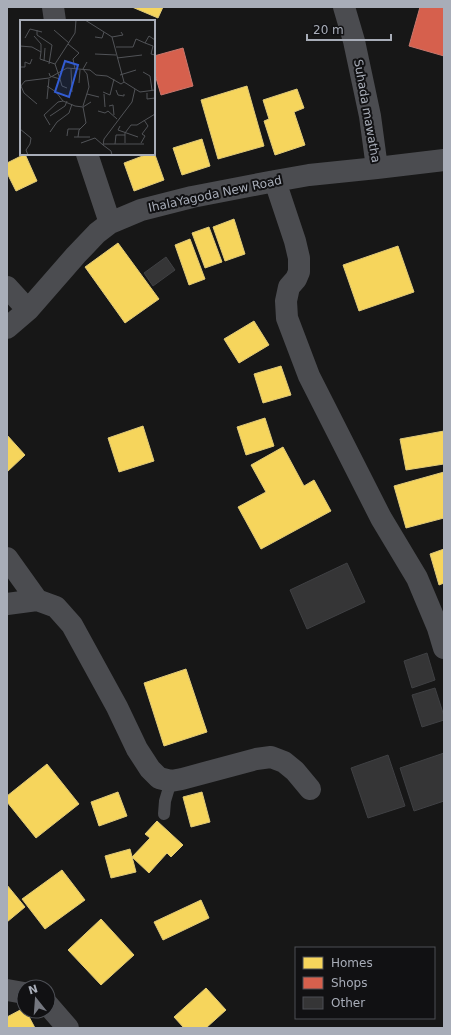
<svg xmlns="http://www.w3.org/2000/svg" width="451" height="1035" font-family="'DejaVu Sans',sans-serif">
<rect width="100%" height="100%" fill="#171717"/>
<path fill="#f6d55c" stroke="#dfc978" d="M 132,7 L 163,7 L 158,18 Z
M 247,86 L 264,146 L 218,159 L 201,100 Z
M 297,89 L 304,108 L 294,112 L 305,145 L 275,155 L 264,121 L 269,119 L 263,100 Z
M 202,139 L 210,166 L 182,175 L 173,148 Z
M 154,152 L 164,180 L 134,191 L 124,163 L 148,154 L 154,154 Z
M 25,154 L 37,181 L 16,191 L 7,173 L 7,163 Z
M 234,219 L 245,254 L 225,261 L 213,227 Z
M 209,227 L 222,262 L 205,268 L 192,233 Z
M 190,239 L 205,279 L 189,285 L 175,245 Z
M 118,243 L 159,299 L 125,323 L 85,267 Z
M 398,246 L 414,292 L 359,311 L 343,265 Z
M 254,321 L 269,345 L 239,363 L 224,339 Z
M 281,366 L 291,395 L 263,403 L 254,374 Z
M 265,418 L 274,446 L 246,455 L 237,427 Z
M 143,426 L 154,461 L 119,472 L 108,438 Z
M 444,431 L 444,464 L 406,470 L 400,439 Z
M 7,435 L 25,455 L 7,472 Z
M 283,447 L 304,486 L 314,480 L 331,511 L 261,549 L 238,507 L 266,492 L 251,465 Z
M 444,472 L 444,518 L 406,528 L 394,486 Z
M 444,549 L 444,583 L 439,585 L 430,554 Z
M 186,669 L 207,732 L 164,746 L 144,683 Z
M 47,764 L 79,804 L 36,838 L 7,802 L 7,796 Z
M 118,792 L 127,816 L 99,826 L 91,802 Z
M 202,792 L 210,822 L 191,827 L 183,797 Z
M 157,821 L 183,845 L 171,857 L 167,853 L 149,873 L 132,857 L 150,838 L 145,834 Z
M 130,849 L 136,872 L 111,878 L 105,856 Z
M 62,870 L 85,900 L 45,929 L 22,899 Z
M 7,885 L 25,907 L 7,922 Z
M 201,900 L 209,918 L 163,940 L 154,922 Z
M 101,919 L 134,955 L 101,985 L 68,950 Z
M 206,988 L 226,1010 L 206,1028 L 184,1028 L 174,1017 Z
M 24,1008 L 24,1011 L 26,1011 L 35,1028 L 7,1028 L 7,1017 Z"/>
<path fill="#d6604d" stroke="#c8776d" d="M 420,7 L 444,7 L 444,56 L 409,46 Z
M 183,48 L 193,86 L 161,95 L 154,71 L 154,56 Z"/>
<path fill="#353536" stroke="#3f4043" d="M 166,257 L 175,270 L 153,286 L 144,273 Z
M 347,563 L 365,602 L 307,629 L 290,590 Z
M 427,653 L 435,680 L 412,688 L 404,661 Z
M 435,688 L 444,716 L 444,720 L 422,727 L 412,695 Z
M 444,753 L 444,801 L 414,811 L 400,768 Z
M 388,755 L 405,806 L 368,818 L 351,768 Z"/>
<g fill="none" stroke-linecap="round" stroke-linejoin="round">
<path stroke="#4b4c50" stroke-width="12" d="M 164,814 L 165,801 L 171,781"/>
<path stroke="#4b4c50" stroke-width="22" d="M 53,7 L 55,21
M 344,7 L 354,41 L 370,116 L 377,168
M 87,154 L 110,223
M 275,181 L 295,241 L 299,258 L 299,272 L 296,279 L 289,287 L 286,301 L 287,318 L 309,376 L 381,518 L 417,578 L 438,628 L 444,648
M 7,287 L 28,310
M 7,328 L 28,310 L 76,255 L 97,233 L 110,223 L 141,210 L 192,197 L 275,181 L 309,175 L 377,168 L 444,160
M 7,558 L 37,600
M 7,604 L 37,600 L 56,607 L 72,625 L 117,707 L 137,749 L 150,769 L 159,778 L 171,781 L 182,779 L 256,759 L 271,757 L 284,762 L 295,771 L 310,789
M 7,990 L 24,993
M 48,1005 L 68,1028"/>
</g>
<g text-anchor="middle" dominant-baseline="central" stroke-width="4" stroke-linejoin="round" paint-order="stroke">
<g font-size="12" fill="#a8adb8" stroke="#111113">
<text transform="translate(367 111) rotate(80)">Suhada mawatha</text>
<text transform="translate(215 194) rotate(-12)">IhalaYagoda New Road</text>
</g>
</g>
<g transform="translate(20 20)">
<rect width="135" height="135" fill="#171717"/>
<path fill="none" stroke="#515357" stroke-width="1" d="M 65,0 L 92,17 L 104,62 L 120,72 L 135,70M 17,10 L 17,15 L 32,25 L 29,44M 34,10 L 49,23M 14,16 L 21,24 L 21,32M 75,17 L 82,18 L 84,12M 92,17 L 103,15 L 101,12M 5,18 L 10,9 L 22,12M 125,23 L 133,26 L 131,34 L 135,35M 48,24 L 59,33 L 53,39 L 55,49M 0,26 L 12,27 L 21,32 L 20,39 L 35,44M 96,27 L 113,27 L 116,19 L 125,23 L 129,16 L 135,20M 75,34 L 96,35M 97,38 L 122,35M 24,41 L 25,28M 35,44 L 55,13 L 56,0M 35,44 L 40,59M 0,47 L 5,47 L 5,42 L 10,44 L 12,39M 51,49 L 52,72M 123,52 L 130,56 L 132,70M 29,53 L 30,56 L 40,59 L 42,66 L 47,68M 100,55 L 116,50M 59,63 L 60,50M 1,66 L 4,73 L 17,84M 27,66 L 36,72 L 43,81 L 55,86 L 63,87 L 71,82M 0,67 L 5,61 L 29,58 L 47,48 L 70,50 L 76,55 L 87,56 L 101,64 L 104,62M 96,70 L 98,75 L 104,76 L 104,74M 83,72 L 90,75 L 94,59M 127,73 L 127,79 L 135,78M 67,74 L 79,77M 84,74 L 85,87M 27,79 L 29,59M 63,86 L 69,67 L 67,54 L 63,49 L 67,42M 89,86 L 93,85 L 94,95M 78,91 L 85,93 L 88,91 L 97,99M 30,96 L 45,86 L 47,81M 30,105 L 24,95 L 38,82 L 43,81M 100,106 L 98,110 L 118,117M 0,109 L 11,118 L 10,124 L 6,130 L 8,135M 30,112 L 37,102 L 49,93 L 52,84M 47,116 L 48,109 L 60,109M 54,117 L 70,117M 58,117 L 59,110 L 66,103 L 63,87M 61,123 L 75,118 L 83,125M 105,123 L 105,113 L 111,105 L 117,105 L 135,94M 121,123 L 125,116 L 122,114 L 128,106 L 124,100M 83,124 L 124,124M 95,124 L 96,115 L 105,115M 92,135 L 91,131 L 83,125 L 84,119 L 112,82 L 115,69"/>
<path fill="#325cd3" fill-opacity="0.15" stroke="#325cd3" stroke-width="2" d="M 45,41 L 58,45 L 49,77 L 35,72 Z"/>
<rect width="135" height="135" fill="none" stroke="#a8adb8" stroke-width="2"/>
</g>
<rect width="451" height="1035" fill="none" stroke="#a8adb8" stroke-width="16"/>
<rect x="295" y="947" width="140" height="72" fill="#111113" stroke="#4d4f55"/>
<rect x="303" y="957" width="20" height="12" fill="#f6d55c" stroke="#4d4f55"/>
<text x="331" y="967" font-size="12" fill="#a8adb8">Homes</text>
<rect x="303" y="977" width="20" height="12" fill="#d6604d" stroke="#4d4f55"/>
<text x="331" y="987" font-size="12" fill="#a8adb8">Shops</text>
<rect x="303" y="997" width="20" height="12" fill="#353536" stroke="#4d4f55"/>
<text x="331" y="1007" font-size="12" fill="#a8adb8">Other</text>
<g transform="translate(36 999) rotate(343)"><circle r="19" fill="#111113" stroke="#4d4f55"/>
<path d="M0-3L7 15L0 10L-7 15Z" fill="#757880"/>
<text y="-6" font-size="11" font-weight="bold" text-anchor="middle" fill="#a8adb8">N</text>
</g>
<path d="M307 34v6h84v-6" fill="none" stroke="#a8adb8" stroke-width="2"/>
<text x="313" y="34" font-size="12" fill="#a8adb8" stroke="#111113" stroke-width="3" paint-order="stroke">20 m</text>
</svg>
